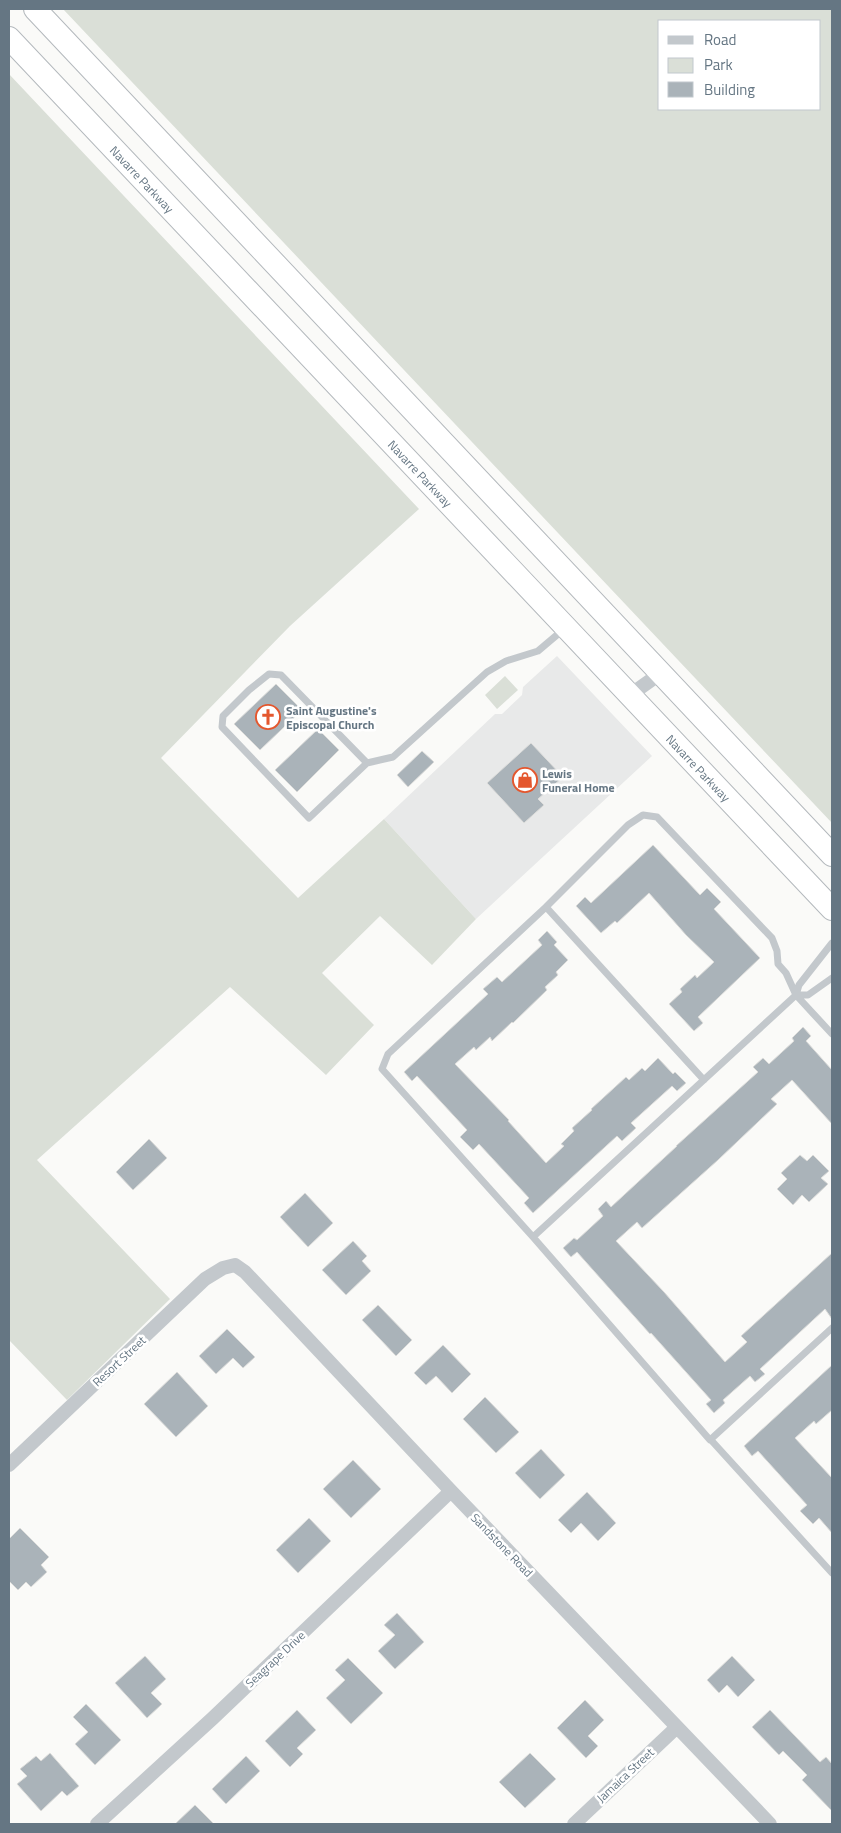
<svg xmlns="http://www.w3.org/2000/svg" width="841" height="1833" font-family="'Titillium Web',sans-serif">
<rect width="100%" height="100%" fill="#fafaf8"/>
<path fill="#e8e9e9" d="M 557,656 L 652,756 L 476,919 L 384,819 L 495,714 L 502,714 L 522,695 L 523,687 Z"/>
<path fill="#dadfd7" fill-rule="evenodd" d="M 63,9 L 832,9 L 832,823 ZM 820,21 L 820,109 L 660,109 L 660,21 Z
M 9,74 L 419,509 L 290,626 L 161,758 L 298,898 L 384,819 L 476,919 L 432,965 L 380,916 L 322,973 L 374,1025 L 326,1075 L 230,987 L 37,1160 L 170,1299 L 67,1400 L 9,1340 Z
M 505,676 L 518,690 L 497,709 L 485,695 Z"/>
<path fill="#aab3b9" stroke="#dcdcda" d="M 276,684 L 302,710 L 260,750 L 234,724 Z
M 318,729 L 339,750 L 297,792 L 275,770 Z
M 531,743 L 563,777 L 538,799 L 544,805 L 524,823 L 487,783 Z
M 422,751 L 434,762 L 408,787 L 397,775 Z
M 653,845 L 700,895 L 707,888 L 721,902 L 714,909 L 760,958 L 698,1017 L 703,1023 L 694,1031 L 669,1004 L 682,992 L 680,989 L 695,975 L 697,978 L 714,962 L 686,935 L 649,893 L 617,923 L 615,921 L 601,933 L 576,906 L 585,897 L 591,903 Z
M 547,931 L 557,942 L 554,945 L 568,960 L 556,972 L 558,975 L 545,987 L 547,990 L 513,1023 L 512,1022 L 492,1041 L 490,1037 L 476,1050 L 474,1047 L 455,1064 L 509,1120 L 508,1121 L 546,1163 L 564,1146 L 561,1144 L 574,1131 L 572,1128 L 592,1110 L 591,1109 L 626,1077 L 629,1080 L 642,1068 L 645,1071 L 658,1058 L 673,1074 L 675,1072 L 686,1083 L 677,1091 L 672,1086 L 631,1123 L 636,1128 L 622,1141 L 617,1136 L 533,1213 L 524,1203 L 529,1198 L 479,1144 L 473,1150 L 460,1137 L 467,1130 L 417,1076 L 412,1081 L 404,1072 L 488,994 L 483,989 L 497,977 L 502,982 L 542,945 L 538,940 Z
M 803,1027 L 811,1036 L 806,1041 L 832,1070 L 832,1124 L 792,1080 L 771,1099 L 777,1104 L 718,1160 L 642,1228 L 637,1222 L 616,1241 L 664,1292 L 725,1362 L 747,1342 L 741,1336 L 832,1253 L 832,1319 L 825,1309 L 760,1369 L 765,1374 L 755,1382 L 750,1376 L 723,1400 L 725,1403 L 714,1413 L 706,1404 L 711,1400 L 651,1333 L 650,1334 L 577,1252 L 571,1257 L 563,1248 L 574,1238 L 577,1240 L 603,1216 L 598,1209 L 606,1201 L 611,1207 L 677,1146 L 676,1146 L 758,1072 L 753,1067 L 763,1058 L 769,1064 L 794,1041 L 792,1038 Z
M 149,1139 L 167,1158 L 133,1190 L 116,1172 Z
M 800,1155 L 807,1161 L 813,1155 L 829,1171 L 821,1178 L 828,1184 L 809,1202 L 802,1195 L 793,1205 L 777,1189 L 787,1179 L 781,1173 Z
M 305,1193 L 333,1223 L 308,1247 L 280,1217 Z
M 353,1241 L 367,1256 L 362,1261 L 371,1271 L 346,1295 L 322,1270 Z
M 378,1305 L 412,1340 L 396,1356 L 362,1320 Z
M 227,1329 L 255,1357 L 243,1368 L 233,1358 L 216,1374 L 199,1356 Z
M 443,1345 L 471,1374 L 452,1393 L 436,1376 L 426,1385 L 414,1373 Z
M 832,1365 L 832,1410 L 816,1424 L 814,1421 L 795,1438 L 832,1478 L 832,1533 L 819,1518 L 813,1524 L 800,1511 L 807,1505 L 758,1451 L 752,1456 L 744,1446 Z
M 177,1372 L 208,1406 L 176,1437 L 144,1404 Z
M 485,1397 L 519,1432 L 496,1453 L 463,1419 Z
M 541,1449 L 565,1475 L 540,1499 L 515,1473 Z
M 353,1460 L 381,1489 L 351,1518 L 323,1489 Z
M 587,1492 L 616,1523 L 598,1541 L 581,1523 L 571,1533 L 558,1520 Z
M 309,1518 L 331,1541 L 298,1573 L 276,1550 Z
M 20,1528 L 49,1557 L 41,1565 L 47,1572 L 31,1587 L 26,1582 L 18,1590 L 9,1581 L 9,1539 Z
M 397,1613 L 424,1642 L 395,1669 L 378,1651 L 395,1635 L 384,1625 Z
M 145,1656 L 166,1679 L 151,1693 L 162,1704 L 147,1718 L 115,1683 Z
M 732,1656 L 755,1680 L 738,1697 L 727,1685 L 719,1693 L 707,1680 Z
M 348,1658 L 383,1693 L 351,1724 L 326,1698 L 345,1680 L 335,1670 Z
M 585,1700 L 604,1720 L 588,1736 L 598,1746 L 586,1758 L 557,1728 Z
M 86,1704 L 121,1740 L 95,1765 L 75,1744 L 88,1732 L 73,1717 Z
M 297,1710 L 316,1730 L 297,1748 L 303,1754 L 290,1767 L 265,1741 Z
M 770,1710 L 820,1762 L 826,1757 L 832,1764 L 832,1811 L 802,1780 L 807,1775 L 783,1751 L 779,1755 L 752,1727 Z
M 50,1753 L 79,1786 L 67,1796 L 62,1791 L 41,1811 L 17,1784 L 27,1776 L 20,1769 L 36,1756 L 41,1761 Z
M 530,1753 L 556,1779 L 525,1808 L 499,1782 Z
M 246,1756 L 260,1771 L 226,1804 L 212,1789 Z
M 195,1805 L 214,1824 L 175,1824 Z"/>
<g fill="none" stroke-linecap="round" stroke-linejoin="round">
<defs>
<g id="trunk">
<path d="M 35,9 L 832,855"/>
<path id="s1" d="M 9,38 L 832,909"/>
</g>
</defs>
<use href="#trunk" stroke="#b4b9bd" stroke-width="24"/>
<path stroke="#c3c8cc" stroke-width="7" d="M 367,763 L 281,675 L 269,674 L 249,690 L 223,716 L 222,727 L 309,818 L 367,763 L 393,757 L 487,672 L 506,661 L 538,651 L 564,629
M 546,907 L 628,825 L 643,815 L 657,817 L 772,938 L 777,951 L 778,964 L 786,973 L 796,995 L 832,1034
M 832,943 L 799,985 L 796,995 L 808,995 L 832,978
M 704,1080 L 546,907 L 388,1054 L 382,1069 L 533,1237 L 710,1440 L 832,1328
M 533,1237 L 796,995
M 711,1440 L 832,1573"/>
<path stroke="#c3c8cc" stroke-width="14" d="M 630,695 L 661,673
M 9,1465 L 205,1279 L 223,1268 L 235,1265 L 245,1272 L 451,1491 L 770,1824
M 97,1824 L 213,1718 L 451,1491
M 574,1824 L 677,1727"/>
<use href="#trunk" stroke="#fff" stroke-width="22"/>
</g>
<defs>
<symbol id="church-ring" viewBox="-11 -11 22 22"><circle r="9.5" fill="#fff" stroke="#e4572e" stroke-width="1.5"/><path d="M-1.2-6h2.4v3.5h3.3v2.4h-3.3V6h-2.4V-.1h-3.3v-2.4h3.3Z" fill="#e4572e"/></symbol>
<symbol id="shop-ring" viewBox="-11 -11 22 22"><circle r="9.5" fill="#fff" stroke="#e4572e" stroke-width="1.5"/><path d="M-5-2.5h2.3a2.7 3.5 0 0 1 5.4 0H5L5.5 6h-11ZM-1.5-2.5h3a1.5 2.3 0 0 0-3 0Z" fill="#e4572e"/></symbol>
</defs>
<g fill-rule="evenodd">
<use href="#church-ring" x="254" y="703" width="28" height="28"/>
<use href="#shop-ring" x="511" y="766" width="28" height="28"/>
</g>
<g text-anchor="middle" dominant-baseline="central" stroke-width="5" stroke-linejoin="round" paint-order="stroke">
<g font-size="12" fill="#657683" stroke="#fff">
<text stroke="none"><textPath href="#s1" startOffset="194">Navarre Parkway</textPath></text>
<text stroke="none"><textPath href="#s1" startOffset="599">Navarre Parkway</textPath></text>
<text stroke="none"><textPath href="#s1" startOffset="1004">Navarre Parkway</textPath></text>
<text transform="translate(119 1361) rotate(-43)">Resort Street</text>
<text transform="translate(502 1545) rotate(46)">Sandstone Road</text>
<text transform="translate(275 1659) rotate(-43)">Seagrape Drive</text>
<text transform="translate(625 1775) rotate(-43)">Jamaica Street</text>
</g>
<g font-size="12" font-weight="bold" fill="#657683" stroke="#fff" text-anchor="start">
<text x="286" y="710">Saint Augustine's<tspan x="286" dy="14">Episcopal Church</tspan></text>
<text x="542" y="773">Lewis<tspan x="542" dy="14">Funeral Home</tspan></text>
</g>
</g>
<rect width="841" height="1833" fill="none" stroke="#657683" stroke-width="20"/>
<rect x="658" y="20" width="162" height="90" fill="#ffffff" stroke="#c1c8cd"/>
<rect x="668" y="36" width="25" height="8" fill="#c3c8cc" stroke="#c1c8cd"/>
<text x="704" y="45" font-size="15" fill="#657683">Road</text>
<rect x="668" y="58" width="25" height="15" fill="#dadfd7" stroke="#c1c8cd"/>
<text x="704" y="70" font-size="15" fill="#657683">Park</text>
<rect x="668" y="82" width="25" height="15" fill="#aab3b9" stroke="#c1c8cd"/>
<text x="704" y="95" font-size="15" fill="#657683">Building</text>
</svg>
